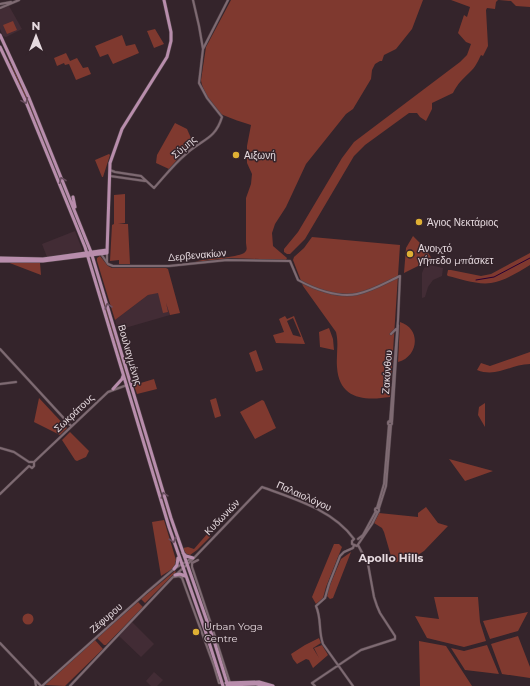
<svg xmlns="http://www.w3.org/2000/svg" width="530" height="686" font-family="Montserrat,sans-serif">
<rect width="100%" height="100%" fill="#34242b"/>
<path fill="#422c35" d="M 9,6 L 22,29 L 6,37 L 3,36 L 0,29 L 0,10 Z
M 75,231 L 82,249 L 82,251 L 47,257 L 42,244 Z
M 430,265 L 443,268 L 442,276 L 433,280 L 428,287 L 425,297 L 422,298 L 422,273 L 424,268 Z
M 163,291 L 170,315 L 118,330 L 115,320 L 148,295 Z
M 132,622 L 154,644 L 141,657 L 119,636 Z
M 154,672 L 163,680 L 157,686 L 151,686 L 146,681 Z"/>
<path fill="#7f392f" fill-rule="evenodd" d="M 231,0 L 423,0 L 412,29 L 396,49 L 384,55 L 382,61 L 380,61 L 375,64 L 372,70 L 371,79 L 353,109 L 346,114 L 306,164 L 286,207 L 275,224 L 272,233 L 273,246 L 287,258 L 286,260 L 230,258 L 195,262 C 204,258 241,258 245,252 C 248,249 246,246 246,243 L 246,198 L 251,184 L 252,174 L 247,163 L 247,146 L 251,125 C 242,122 232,119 223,115 C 214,110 202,90 201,80 L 206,47 Z
M 451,0 L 498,0 L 496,2 L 495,9 L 487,8 L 486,10 L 488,46 L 483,56 L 481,55 C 478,61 475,68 470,72 C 462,80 458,83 453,93 L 432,103 L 432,109 L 426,121 L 420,117 L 417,113 L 409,113 L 365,145 L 354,156 L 305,239 L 290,254 L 287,254 L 284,252 L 284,249 L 298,232 L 342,158 L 354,142 L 460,62 L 467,55 L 471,44 L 466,42 L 458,33 L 464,15 L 467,17 L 470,7 Z
M 499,0 L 530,0 L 530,7 L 516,6 L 511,1 Z
M 13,21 L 17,30 L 7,34 L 3,25 Z
M 155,29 L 164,44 L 154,48 L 147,31 Z
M 122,35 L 126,46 L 135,44 L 139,53 L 113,64 L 108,54 L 100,57 L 95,46 Z
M 66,53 L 70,61 L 77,58 L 83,68 L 88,67 L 91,74 L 76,80 L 69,64 L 65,65 L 64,63 L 57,66 L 54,58 Z
M 6,54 L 26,95 L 74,213 L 69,205 L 25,97 Z
M 175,123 L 187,129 L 194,145 L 182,154 L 169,169 L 156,163 L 157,155 Z
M 109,154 L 110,155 L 103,177 L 102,177 L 95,160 Z
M 125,194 L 125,223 L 118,224 L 128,224 L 130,264 L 119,264 L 119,260 L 110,261 L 112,225 L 114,224 L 114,195 Z
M 413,236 L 425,248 L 432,259 L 404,273 L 406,248 Z
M 312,237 L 400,245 L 390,397 C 364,401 339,399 337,367 C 336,355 339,344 336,332 L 303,286 L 293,260 L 294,257 L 304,248 Z
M 530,253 L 530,265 C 518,272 505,281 491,283 C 477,285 461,279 448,276 L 447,275 L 448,270 L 451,270 L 481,276 L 491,274 Z
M 100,256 L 108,266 L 112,268 L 166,268 L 168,269 L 180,313 L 170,315 L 166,303 L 168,312 L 163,313 L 158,293 L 148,295 L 115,320 L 97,261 L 97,258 Z
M 7,262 L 40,263 L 41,275 Z
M 97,281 L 103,297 L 128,383 L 127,381 Z
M 285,316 L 287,319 L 294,316 L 305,344 L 276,343 L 273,335 L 284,332 L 279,319 ZM 293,318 L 301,337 L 293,335 L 287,321 Z
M 400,322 C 422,329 418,357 398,362 Z
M 329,328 L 333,339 L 334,350 L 320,347 L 319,332 Z
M 256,350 L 263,370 L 256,372 L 249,353 Z
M 530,352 L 530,364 C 511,364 497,378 477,370 L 481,363 L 490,366 Z
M 154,379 L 157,389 L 137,394 L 134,385 Z
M 130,388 L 164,503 L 170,522 L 166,511 Z
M 39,398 L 67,428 L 60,435 L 34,422 Z
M 216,398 L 221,416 L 215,418 L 210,400 Z
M 262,400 L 264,401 L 276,428 L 255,439 L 240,412 Z
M 485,403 L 485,427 L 478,415 L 479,407 Z
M 70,432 L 89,451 L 86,457 L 77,461 L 75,460 L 62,440 Z
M 449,459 L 493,471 L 465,481 Z
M 426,507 L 438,523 L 448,526 L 424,551 L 418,555 L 393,563 L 384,532 L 382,528 L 374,523 L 379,513 L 418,517 L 418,513 Z
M 164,520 L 176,560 L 174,568 L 161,576 L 152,522 Z
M 208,533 L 211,536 L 197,550 L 190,555 L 186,554 L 183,548 L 188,547 L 194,549 Z
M 334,544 L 339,544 L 342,547 L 326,587 L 323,598 L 316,604 L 312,597 Z
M 351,552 L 333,598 L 330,599 L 327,596 L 329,587 L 341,559 Z
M 175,571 L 176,572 L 145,603 L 141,599 Z
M 434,597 L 478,597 L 480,622 L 486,641 L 464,647 L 427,638 L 415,616 L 439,619 Z
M 138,602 L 143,607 L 106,645 L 104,645 L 97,638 Z
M 528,612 L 518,631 L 490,639 L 483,621 Z
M22.5 619a5.5 5.5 0 1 1 11 0a5.5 5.5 0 1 1-11 0Z
M 518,636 L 530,667 L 530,678 L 502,674 L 491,644 Z
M 319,638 L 321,643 L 313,648 L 319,658 L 314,648 L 322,645 L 328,655 L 313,668 L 309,660 L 306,659 L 297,664 L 293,659 L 291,654 L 305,645 Z
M 95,640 L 103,649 L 65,686 L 45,685 Z
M 419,641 L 446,646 L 472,686 L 420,686 Z
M 487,645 L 499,674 L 465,670 L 451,648 L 464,651 Z"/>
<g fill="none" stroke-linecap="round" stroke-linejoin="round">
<path stroke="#260034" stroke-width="1" d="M 476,280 L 494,277 L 530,258"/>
<defs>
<path id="minor" d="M 0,4 L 11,2
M 0,8 L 19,0
M 203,49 L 228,0
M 110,170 L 115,172 L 141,176 L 154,188 C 164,177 174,164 186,154 C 202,139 215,140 222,117 L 207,98 L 199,83 L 203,49 L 199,26 L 193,0
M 110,176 L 145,181
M 101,254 L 108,264 L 113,266 L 169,266 L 227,260 L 290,261 L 298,280 C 314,289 338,298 357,294 C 372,291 387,282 400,276 L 398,320 L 390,422
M 107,262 L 107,253
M 391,334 L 396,329
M 0,349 L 71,426
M 0,384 L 16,382
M388 423a2 2 0 1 1 4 0a2 2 0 1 1-4 0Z
M 392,422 L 398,325
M 0,448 L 14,452 L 29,462
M 29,462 L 34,462 L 108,392 L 127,385
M 0,494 L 29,466 L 32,468 L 34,466 L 34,462
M375 510a2 2 0 1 1 4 0a2 2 0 1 1-4 0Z
M 377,508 L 384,484 L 389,425
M 379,508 L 386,486 L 391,425
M 354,539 L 352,541 L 352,544 L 357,546 L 372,524 L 378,512
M 358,539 L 363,535 L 376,511
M 198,560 L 192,563 L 192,567 L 211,624 L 230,683
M 183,575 L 182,578 L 214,666 L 219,683 L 222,683
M 173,577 L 179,576 L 182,578
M 0,643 L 41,686
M 35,680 L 36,686
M 42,686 L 147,592 L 174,569 L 192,558
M 70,686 L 172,578 L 192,560 L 262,487 C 295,499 333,510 354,539
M 315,686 L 312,683 L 361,650 L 395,639 L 395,636 L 380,613 L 377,606 L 374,597 L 368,564 L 358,545
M 353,686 L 323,644 C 318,630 322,620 316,606 L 325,598 L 329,584 L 340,556 L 344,552 L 353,548 L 354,545"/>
<path id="major" d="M 0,35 L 29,98 L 91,252 L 171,518 L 215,644 L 228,686
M 0,47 L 26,102 L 85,247 L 169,527 L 205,630 L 223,686
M 73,197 L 75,207
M 0,258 L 43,259 L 107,250
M 0,261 L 43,261 L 107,253 L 110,163 L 122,129 L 167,57 L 171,41 L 171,32 L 164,0
M 113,389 L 122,379 L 123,376
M 183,553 L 186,556 L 193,558
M 174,569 L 177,565 L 178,558
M 175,575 L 180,574 L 185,576
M 226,683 L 259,682 L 273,686
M 227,685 L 256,684 L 266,686"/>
</defs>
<use href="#minor" stroke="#504248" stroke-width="3"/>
<use href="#major" stroke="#504248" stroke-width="4"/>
<use href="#minor" stroke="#7e6a72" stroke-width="2"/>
<use href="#major" stroke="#b88dac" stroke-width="3"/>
</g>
<defs><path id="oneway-chevron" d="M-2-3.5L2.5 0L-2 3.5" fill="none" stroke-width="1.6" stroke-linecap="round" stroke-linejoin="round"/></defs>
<g stroke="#694e5f">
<use href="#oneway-chevron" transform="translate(25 101) rotate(66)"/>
<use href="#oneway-chevron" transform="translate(62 180) rotate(-112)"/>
<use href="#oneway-chevron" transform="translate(108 306) rotate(-106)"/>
<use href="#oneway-chevron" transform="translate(164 495) rotate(-107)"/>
<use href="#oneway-chevron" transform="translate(173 540) rotate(72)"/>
</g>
<g fill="#dfb034" stroke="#34242b" stroke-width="1.5">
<circle cx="236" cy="155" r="4"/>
<circle cx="419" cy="222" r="4"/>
<circle cx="410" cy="254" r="4"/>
<circle cx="196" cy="632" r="4"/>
</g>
<g text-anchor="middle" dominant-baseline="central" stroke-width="3" stroke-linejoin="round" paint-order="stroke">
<g font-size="10" fill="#e6dadf" stroke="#34242b">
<text transform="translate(184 147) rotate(-40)">Σύμης</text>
<text transform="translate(197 255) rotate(-5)">Δερβενακίων</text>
<text transform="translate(130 355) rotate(74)">Βουλιαγμένης</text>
<text transform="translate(387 372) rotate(-86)">Ζακύνθου</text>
<text transform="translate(74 413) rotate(-43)">Σωκράτους</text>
<text transform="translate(304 496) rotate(24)">Παλαιολόγου</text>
<text transform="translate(222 517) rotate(-46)">Κυδωνιών</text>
<text transform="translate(106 618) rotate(-41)">Ζέφυρου</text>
</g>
<g font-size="10" fill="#e6dadf" stroke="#34242b" text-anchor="start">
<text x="244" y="155">Αιξωνή</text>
<text x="427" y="222">Άγιος Νεκτάριος</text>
<text x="418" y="248">Ανοιχτό<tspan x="418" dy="12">γήπεδο μπάσκετ</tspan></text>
<text x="204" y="626">Urban Yoga<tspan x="204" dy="12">Centre</tspan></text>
</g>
<g font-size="11" font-weight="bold" fill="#e6dadf" stroke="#34242b">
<text x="391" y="558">Apollo Hills</text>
</g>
</g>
<g transform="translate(36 36)" stroke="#34242b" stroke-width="3" paint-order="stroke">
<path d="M0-3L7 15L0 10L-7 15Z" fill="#e6dadf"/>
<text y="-6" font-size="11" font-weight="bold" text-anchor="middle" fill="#e6dadf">N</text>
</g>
</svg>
